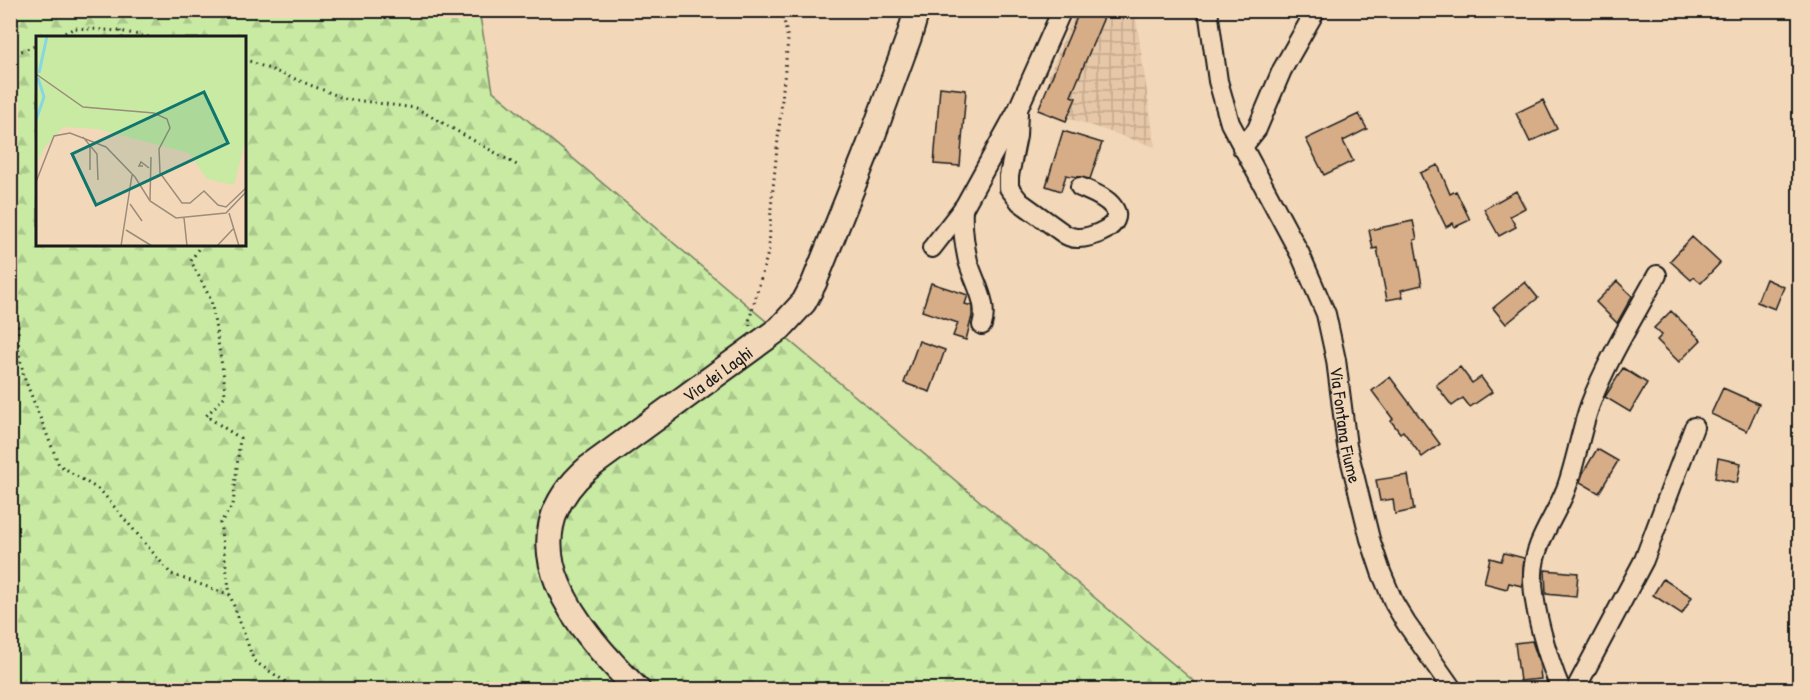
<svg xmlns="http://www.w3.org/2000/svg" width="1810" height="700" font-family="'Patrick Hand',sans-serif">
<defs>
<pattern id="industrial-grid" width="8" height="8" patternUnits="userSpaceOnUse" patternTransform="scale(1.5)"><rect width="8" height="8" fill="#e6c7a7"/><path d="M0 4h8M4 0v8" fill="none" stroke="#c5aa8f"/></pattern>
<pattern id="forest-firs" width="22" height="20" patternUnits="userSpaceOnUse" patternTransform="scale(1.5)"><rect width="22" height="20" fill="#c8eaa3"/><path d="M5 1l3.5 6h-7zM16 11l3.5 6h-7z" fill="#abc88c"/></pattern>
</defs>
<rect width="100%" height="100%" fill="#f2d7b9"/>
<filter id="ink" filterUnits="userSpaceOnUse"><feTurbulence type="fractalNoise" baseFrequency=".0167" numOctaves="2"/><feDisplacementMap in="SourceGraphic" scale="12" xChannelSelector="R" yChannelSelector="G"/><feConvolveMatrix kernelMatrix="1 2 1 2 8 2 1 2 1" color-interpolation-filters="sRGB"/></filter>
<g filter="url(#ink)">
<path fill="url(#industrial-grid)" d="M 1075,11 L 1135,11 L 1155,147 L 1047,111 L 1049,75 Z"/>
<path fill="url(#forest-firs)" stroke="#728360" stroke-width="1.5" fill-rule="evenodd" d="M 10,11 L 479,11 L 493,91 L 1203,689 L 11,689 ZM 38,38 L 244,38 L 244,244 L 38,244 Z"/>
<path fill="#d6ad87" stroke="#1c1c1c" stroke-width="1.5" d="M 1080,10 L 1107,10 L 1071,96 L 1076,98 L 1066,121 L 1038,110 Z
M 940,87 L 966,90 L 960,166 L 934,164 Z
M 1543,100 L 1557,129 L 1530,142 L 1516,113 Z
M 1359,114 L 1367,129 L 1343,141 L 1353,161 L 1324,175 L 1306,139 Z
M 1063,131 L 1102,143 L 1090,179 L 1066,175 L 1061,191 L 1046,186 Z
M 1438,165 L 1450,194 L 1456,191 L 1470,220 L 1455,227 L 1453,223 L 1446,227 L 1420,173 Z
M 1516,191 L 1525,208 L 1510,216 L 1516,227 L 1499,236 L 1484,209 Z
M 1413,221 L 1417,239 L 1414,240 L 1422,285 L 1401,290 L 1403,297 L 1387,300 L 1377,248 L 1373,249 L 1369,230 Z
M 1692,237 L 1720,263 L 1701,283 L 1694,277 L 1691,280 L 1670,261 Z
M 1766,279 L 1784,287 L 1775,309 L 1757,302 Z
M 1617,281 L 1632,296 L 1617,323 L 1596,302 Z
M 1525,282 L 1538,298 L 1506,324 L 1493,308 Z
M 931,283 L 968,295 L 965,304 L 972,306 L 972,316 L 966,340 L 953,336 L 958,323 L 922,311 Z
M 1671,311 L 1701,340 L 1679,362 L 1657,340 L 1662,335 L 1654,328 Z
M 919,341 L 945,350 L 930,392 L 904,383 Z
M 1460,367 L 1472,383 L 1481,377 L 1492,392 L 1470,407 L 1463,398 L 1452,406 L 1436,385 Z
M 1623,368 L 1647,383 L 1630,412 L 1605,397 Z
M 1390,377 L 1440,444 L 1422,457 L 1403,431 L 1400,433 L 1391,421 L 1393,419 L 1372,391 Z
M 1723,388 L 1759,404 L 1747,431 L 1711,414 Z
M 1597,449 L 1618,461 L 1599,493 L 1580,482 L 1583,473 Z
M 1718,458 L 1741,463 L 1737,483 L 1715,478 Z
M 1408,475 L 1414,510 L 1395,514 L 1393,499 L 1380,501 L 1376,480 Z
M 1504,553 L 1524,558 L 1522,586 L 1509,583 L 1507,589 L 1484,583 L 1490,558 L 1501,561 Z
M 1545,570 L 1578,573 L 1576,597 L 1546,594 Z
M 1663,579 L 1692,597 L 1682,614 L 1653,595 Z
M 1532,641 L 1539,662 L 1541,679 L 1520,681 L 1515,643 Z"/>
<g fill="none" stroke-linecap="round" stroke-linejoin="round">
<defs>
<g id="minor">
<path id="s1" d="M 1208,10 L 1218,81 L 1230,123 L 1300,254 L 1326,314 L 1336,360 L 1347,446 L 1370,539 L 1381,572 L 1394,603 L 1406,623 L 1453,690"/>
<path d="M 1018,113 L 1017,136 L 1009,176 L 1009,188 L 1020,202 L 1063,233 C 1067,236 1072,238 1077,238 C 1090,239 1127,226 1113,207 C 1106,197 1091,192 1080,187"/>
<path d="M 1242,148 L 1257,129 L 1282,70 L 1316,10"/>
<path d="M 963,208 C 962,226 964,243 968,261 C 974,282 989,303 982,325"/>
<path d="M 932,248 L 964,207 L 1018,109 L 1062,10"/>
<path d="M 1561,690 C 1548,659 1532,607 1533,574 C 1534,542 1555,518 1566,489 C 1576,462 1580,433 1590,405 C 1607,360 1634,317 1657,275"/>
<path d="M 1575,690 L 1644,560 L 1694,427"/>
</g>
<g id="major">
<path id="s2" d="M 638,690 C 578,630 502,543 588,468 L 780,328 L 804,302 L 814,283 L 869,146 L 909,37 L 917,10"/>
</g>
</defs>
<use href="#minor" stroke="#1c1c1c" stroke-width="22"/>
<use href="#major" stroke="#1c1c1c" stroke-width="28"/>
<path stroke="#1c1c1c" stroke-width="3" stroke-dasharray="1.5 4.5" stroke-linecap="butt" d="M 10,23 L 18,10
M 120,31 L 122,38
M 54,38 L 75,28 L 120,31 L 153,38
M 10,55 L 38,45
M 244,59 L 346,99 L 416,108 L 517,165
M 201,244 L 191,261 L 211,300 L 224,378 L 225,396 L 206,416 L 240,438 L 233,505 L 220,523 L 230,595
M 10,266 L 17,304 L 19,354 L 24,377 L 59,465 L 101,491 L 171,574 L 230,595 L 254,661 L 298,690
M 750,326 L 749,321 L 769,249 L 771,208 L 788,40 L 782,10"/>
<use href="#minor" stroke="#f2d7b9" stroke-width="18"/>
<use href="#major" stroke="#f2d7b9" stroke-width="24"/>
</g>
</g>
<g text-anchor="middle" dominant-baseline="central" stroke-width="5" stroke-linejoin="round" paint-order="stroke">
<g font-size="18" fill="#1c1c1c" stroke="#f2d7b9">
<text stroke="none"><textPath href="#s2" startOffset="423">Via dei Laghi</textPath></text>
<text stroke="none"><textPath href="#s1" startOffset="442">Via Fontana Fiume</textPath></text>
</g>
</g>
<g transform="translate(36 36)">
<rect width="210" height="210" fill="#f2d7b9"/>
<path d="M 0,0 L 210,0 L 210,102 L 198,149 L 171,143 L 153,117 L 61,93 L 27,91 L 8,112 L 0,129 Z" fill="#c8eaa3"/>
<path fill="none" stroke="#86d7e0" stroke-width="3" d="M 3,37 L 11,0M 0,84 L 8,61 L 2,42"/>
<path fill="none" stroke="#9c8c7a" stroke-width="1.5" d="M 0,38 L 47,71 L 118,77 L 131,83 L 134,92 L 123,113 L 124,137 L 146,167 L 154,167 L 168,155 L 182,169 L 190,171 L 210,152M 47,101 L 61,118 L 62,144M 54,109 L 54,134M 107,130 L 103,130 L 105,126 L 113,132M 0,146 L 18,100 L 34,97 L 70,111 L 99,141 L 114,165 L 140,182 L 190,177 L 210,156M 114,164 L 115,121M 94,168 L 106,185M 193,177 L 203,210M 148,182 L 151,210M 90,194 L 116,210M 85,210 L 96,139M 181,210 L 197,193"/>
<path fill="#0f766e" fill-opacity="0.15" stroke="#0f766e" stroke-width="3" d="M 168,56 L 192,107 L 60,169 L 36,118 Z"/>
<rect width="210" height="210" fill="none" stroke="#1c1c1c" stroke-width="3"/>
</g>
<rect width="1810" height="700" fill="none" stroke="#f2d7b9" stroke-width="36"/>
<rect x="18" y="18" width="1774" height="664" fill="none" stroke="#1c1c1c" stroke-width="2" filter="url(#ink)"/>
</svg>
